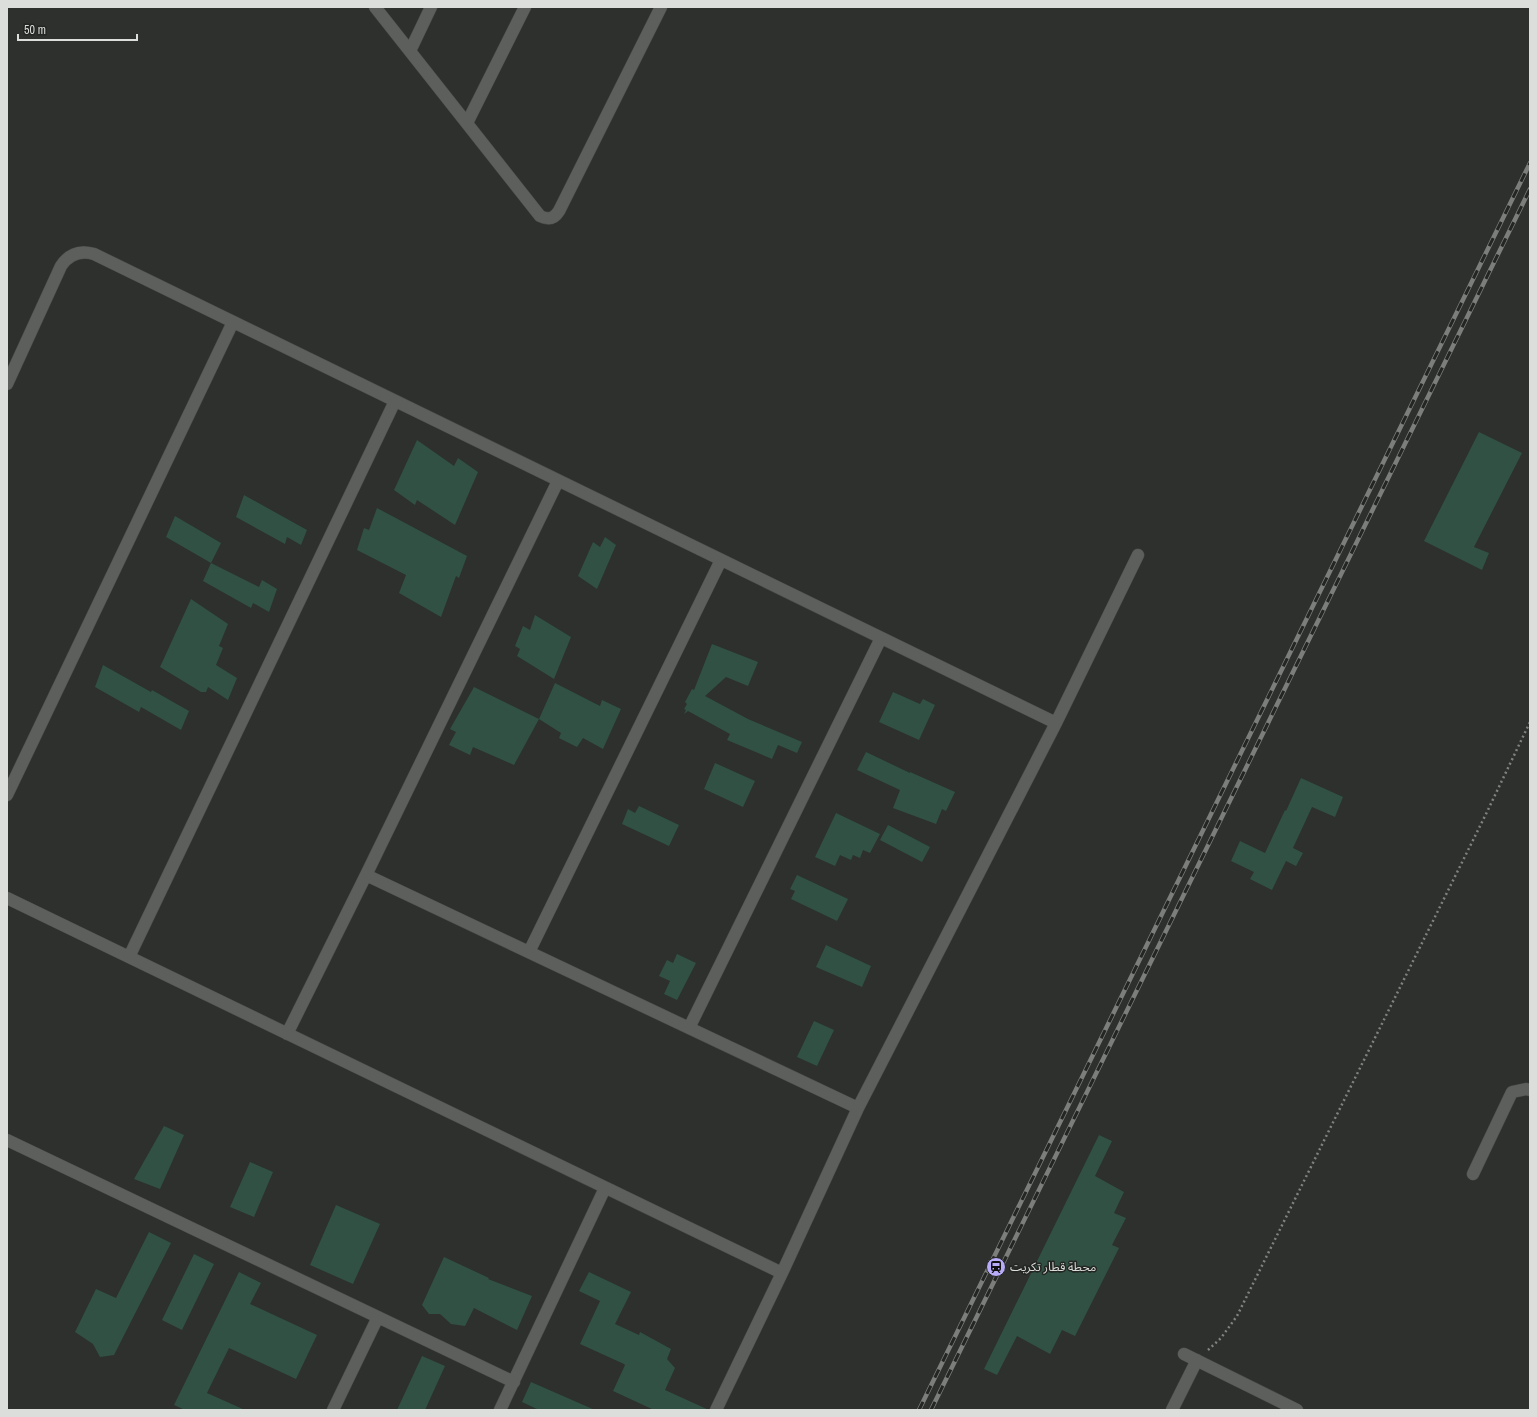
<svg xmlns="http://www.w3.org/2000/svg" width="1537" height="1417" font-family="'Archivo Narrow','Noto Sans Arabic',sans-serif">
<rect width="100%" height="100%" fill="#2d302c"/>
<path fill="#305144" d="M 1479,432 L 1522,453 L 1474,547 L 1489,553 L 1482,570 L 1424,541 Z
M 417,440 L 454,466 L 458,458 L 478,472 L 455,525 L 417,500 L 415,505 L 394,490 Z
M 244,495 L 307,530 L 301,545 L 287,537 L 285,544 L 236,517 Z
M 377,508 L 467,556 L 459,578 L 456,576 L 441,617 L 399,593 L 406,575 L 357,550 L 364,528 L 369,530 Z
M 175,516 L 221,543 L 211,563 L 166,537 Z
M 605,537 L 616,545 L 597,589 L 578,576 L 593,542 L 600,547 Z
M 211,563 L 259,587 L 262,580 L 277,589 L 269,612 L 253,603 L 251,608 L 203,581 Z
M 191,599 L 228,624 L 219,646 L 223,648 L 216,665 L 237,678 L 228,700 L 208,687 L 206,692 L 201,692 L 160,667 Z
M 535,615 L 571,637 L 554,679 L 517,656 L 520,649 L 515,646 L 523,626 L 530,630 Z
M 712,644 L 758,662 L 748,686 L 726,677 L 705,696 L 748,719 L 802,742 L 797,753 L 778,745 L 772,759 L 727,740 L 730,734 L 688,711 L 684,714 L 686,710 L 684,709 L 687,704 L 685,702 L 692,689 L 694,690 Z
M 103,665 L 151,692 L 152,690 L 189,711 L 181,730 L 141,707 L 139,712 L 95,687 Z
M 555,683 L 600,706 L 602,700 L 621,709 L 603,749 L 583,738 L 577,747 L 559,738 L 561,733 L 539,719 Z
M 474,687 L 539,719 L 514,765 L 473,747 L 470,755 L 449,745 L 456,732 L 450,729 Z
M 893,692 L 920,704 L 923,699 L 935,705 L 919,740 L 879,722 Z
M 866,752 L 910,773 L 910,772 L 955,792 L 946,811 L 942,809 L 936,824 L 893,808 L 900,790 L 857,770 Z
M 715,763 L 755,781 L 743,807 L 704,789 Z
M 1301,778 L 1343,797 L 1335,817 L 1312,807 L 1293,848 L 1303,853 L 1296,866 L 1286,861 L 1272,890 L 1250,879 L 1254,872 L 1231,861 L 1240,841 L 1265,853 L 1285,810 L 1286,811 Z
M 639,806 L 679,825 L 669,846 L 622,824 L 628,809 L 635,813 Z
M 836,813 L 880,834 L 870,853 L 863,850 L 860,858 L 853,855 L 851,860 L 840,855 L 835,866 L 815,857 Z
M 888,825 L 930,847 L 922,862 L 880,840 Z
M 797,875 L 848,899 L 837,921 L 791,899 L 795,891 L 790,889 Z
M 826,945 L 871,966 L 862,987 L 816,967 Z
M 677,954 L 696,963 L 677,1000 L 664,994 L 670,981 L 659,976 L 667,960 L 673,963 Z
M 814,1021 L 834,1030 L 817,1066 L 797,1057 Z
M 164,1126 L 184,1135 L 160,1189 L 134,1179 Z
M 1099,1135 L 1112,1141 L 1095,1176 L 1124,1192 L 1114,1213 L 1126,1218 L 1112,1245 L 1119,1248 L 1075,1336 L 1062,1330 L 1050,1354 L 1017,1336 L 997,1375 L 984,1369 Z
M 250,1162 L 273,1172 L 254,1217 L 230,1207 Z
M 336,1205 L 380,1224 L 353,1284 L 310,1265 Z
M 149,1232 L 171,1243 L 114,1355 L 100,1357 L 93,1344 L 75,1332 L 96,1289 L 116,1298 Z
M 194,1254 L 214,1264 L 182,1330 L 162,1320 Z
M 444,1257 L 489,1278 L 488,1279 L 532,1296 L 517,1330 L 474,1308 L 465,1326 L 451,1324 L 440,1314 L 429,1314 L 422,1305 Z
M 239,1272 L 261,1283 L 250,1304 L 317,1335 L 296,1379 L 229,1348 L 207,1393 L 245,1410 L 185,1410 L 174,1405 Z
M 589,1272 L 631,1292 L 615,1324 L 639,1335 L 640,1332 L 671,1349 L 667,1359 L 675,1368 L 665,1390 L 709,1410 L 654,1410 L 613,1391 L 625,1365 L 624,1364 L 580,1344 L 600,1301 L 579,1291 Z
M 422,1356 L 445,1366 L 425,1410 L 397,1410 Z
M 531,1382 L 595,1410 L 539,1410 L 522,1402 Z"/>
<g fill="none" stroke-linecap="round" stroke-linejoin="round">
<defs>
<path id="minor" d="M 375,7 L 540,216 C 548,220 554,219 559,211 L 661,7
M 410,51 L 431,7
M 467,123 L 525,7
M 7,384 L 61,266 C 69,254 80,250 94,254 L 1056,723
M 7,795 L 233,322
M 366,875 L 858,1108
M 7,898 L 782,1273
M 529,952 L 721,560
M 129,957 L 395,401
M 689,1028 L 881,638
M 287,1034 L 366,875 L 558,481
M 7,1140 L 514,1382
M 1473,1174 L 1512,1092 L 1526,1089 L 1530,1090
M 1184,1354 L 1297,1410
M 333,1410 L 378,1317
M 500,1410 L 605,1188
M 716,1410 L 782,1273 L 858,1108 L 1056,723 L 1138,555
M 1172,1410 L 1197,1360"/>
</defs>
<use href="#minor" stroke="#494b48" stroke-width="13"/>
<path stroke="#80827f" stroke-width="2.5" stroke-dasharray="2 3" stroke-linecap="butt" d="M 1208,1350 L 1221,1338 L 1237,1316 L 1486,814 L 1530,722"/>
<use href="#minor" stroke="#5c5f5b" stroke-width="12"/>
<defs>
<path id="rail" d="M 919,1410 L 1530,163
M 931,1410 L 1530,189"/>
</defs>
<use href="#rail" stroke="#7c7e7b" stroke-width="4.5"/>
<use href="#rail" stroke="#232622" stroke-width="3" stroke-dasharray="9" stroke-linecap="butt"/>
</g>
<defs>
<symbol id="station-disc" viewBox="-11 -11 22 22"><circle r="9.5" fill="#b8abf7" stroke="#232622"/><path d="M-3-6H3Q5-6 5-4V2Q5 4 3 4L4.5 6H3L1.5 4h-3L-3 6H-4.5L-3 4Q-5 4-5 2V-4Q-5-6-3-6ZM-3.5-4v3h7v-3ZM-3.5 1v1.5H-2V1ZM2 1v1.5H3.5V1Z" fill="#111"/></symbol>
</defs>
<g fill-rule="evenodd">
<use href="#station-disc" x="985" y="1256" width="22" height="22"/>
</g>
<g text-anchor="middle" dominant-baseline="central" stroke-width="3" stroke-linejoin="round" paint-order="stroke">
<g font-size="12" fill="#dcdedb" stroke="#232622" text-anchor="start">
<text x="1010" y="1267">محطة قطار تكريت</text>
</g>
</g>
<rect width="1537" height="1417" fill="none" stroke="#dcdedb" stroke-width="16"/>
<path d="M18 34v6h119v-6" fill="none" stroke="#dcdedb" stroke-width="2"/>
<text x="24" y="34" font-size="12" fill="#dcdedb" stroke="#232622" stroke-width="3" paint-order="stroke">50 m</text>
</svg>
